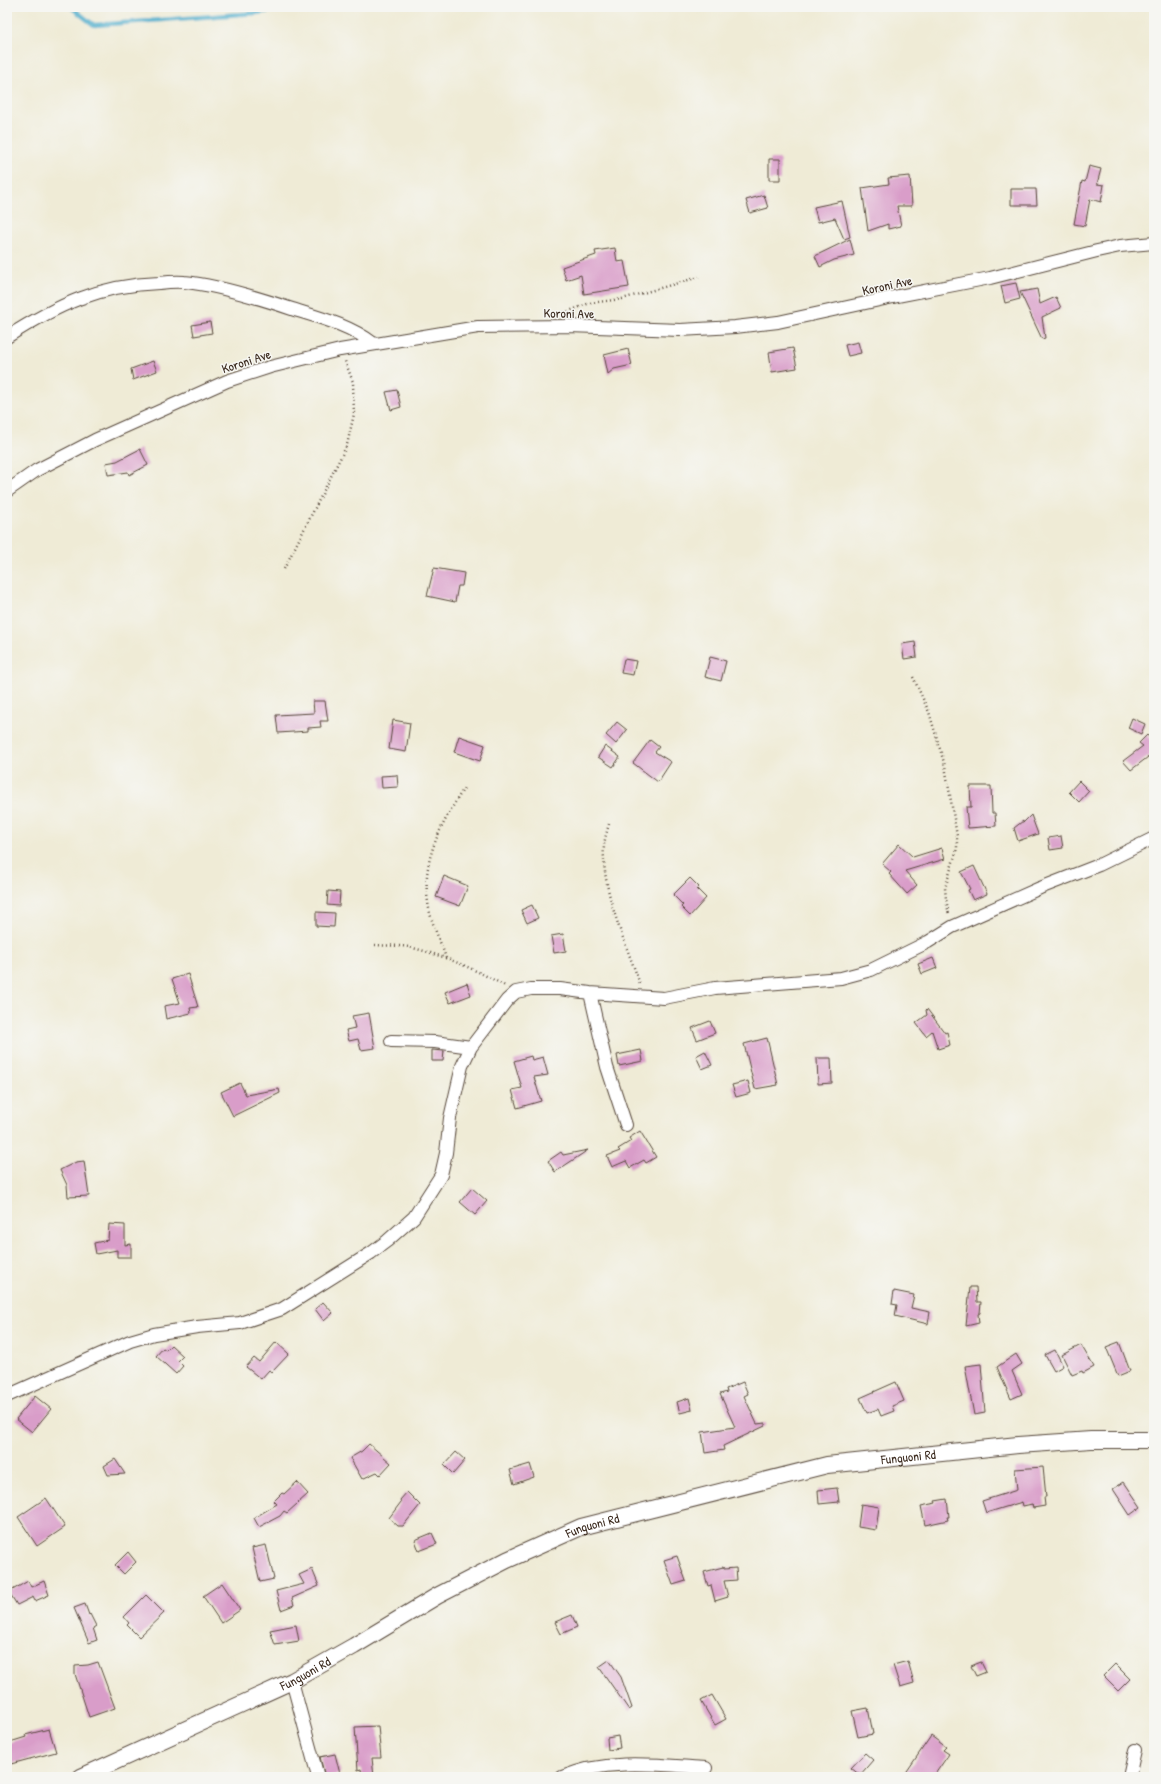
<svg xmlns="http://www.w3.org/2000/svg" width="1161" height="1784" font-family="'Patrick Hand',sans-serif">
<rect width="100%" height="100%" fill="#f6f6f2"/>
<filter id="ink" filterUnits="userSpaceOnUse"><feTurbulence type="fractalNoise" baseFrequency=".025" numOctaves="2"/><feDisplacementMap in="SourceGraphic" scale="8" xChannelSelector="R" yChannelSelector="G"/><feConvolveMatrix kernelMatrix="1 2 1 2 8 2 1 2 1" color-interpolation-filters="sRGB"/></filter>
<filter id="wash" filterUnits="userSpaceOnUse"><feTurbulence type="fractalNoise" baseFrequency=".012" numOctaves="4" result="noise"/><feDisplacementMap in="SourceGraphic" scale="16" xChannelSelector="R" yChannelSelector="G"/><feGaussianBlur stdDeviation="0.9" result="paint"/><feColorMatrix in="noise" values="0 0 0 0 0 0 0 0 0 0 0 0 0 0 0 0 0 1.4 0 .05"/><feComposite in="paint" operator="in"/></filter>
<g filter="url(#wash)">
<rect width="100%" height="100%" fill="#efebd6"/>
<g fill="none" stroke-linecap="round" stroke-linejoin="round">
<path stroke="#4baccb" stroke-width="4.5" d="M 71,7 L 94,25 L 256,13 L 297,7"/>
</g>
<g id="blocks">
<path fill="#d99dc9" d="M 769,159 L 780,159 L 780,180 L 769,180 Z
M 1089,166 L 1101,169 L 1097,184 L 1104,185 L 1101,202 L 1090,199 L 1085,226 L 1074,224 L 1082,181 L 1085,182 Z
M 910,176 L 912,206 L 897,206 L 901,226 L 888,229 L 888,224 L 868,231 L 862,188 L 889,184 L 888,178 Z
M 1011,189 L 1036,189 L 1037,205 L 1011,205 Z
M 764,195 L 768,208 L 750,213 L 746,200 Z
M 842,201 L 850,237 L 844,239 L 835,218 L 818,222 L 814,207 Z
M 850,239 L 854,255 L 834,260 L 820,267 L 815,256 Z
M 615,248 L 617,262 L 624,261 L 629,287 L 584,294 L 581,275 L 566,280 L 562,267 L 596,255 L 595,251 Z
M 1016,283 L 1020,299 L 1005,303 L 1001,286 Z
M 1037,289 L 1040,304 L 1056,297 L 1061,308 L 1042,317 L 1045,338 L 1042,339 L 1020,292 Z
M 210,322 L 212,333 L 194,336 L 192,325 Z
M 858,342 L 861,353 L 848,356 L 845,345 Z
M 793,348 L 797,368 L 772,372 L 769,352 Z
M 628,349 L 632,365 L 614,369 L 608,374 L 604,355 Z
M 153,361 L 157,371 L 133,380 L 131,369 Z
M 397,390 L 401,407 L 391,410 L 386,392 Z
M 140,449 L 148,465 L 129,475 L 128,472 L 108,475 L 106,463 L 117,461 Z
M 434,568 L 464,573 L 462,586 L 458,586 L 455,602 L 427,596 Z
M 915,642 L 917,657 L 904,659 L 902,644 Z
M 710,657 L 726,661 L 721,681 L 705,677 Z
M 624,659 L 636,661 L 633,675 L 621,673 Z
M 313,701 L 325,701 L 328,721 L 320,721 L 321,727 L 308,728 L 308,731 L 278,733 L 276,715 L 314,713 Z
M 1132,718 L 1145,724 L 1141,734 L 1128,728 Z
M 393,720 L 410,723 L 406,752 L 389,749 Z
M 617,722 L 627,730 L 616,744 L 606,735 Z
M 1147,735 L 1151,739 L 1154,737 L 1154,756 L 1152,754 L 1131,770 L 1123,761 L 1143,746 L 1139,743 Z
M 459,736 L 485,745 L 480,761 L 454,752 Z
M 650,740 L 659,747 L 655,752 L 671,762 L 658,782 L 633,763 Z
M 605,746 L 620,757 L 613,767 L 598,757 Z
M 397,775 L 398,787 L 382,788 L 381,776 Z
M 1079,781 L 1089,791 L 1079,802 L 1069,792 Z
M 970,786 L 991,786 L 992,813 L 995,813 L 996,826 L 968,828 L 966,807 L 971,807 Z
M 1031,815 L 1038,834 L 1018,841 L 1014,828 L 1023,821 L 1023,823 Z
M 1061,836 L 1063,848 L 1050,850 L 1048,838 Z
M 899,844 L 913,857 L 942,848 L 945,859 L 905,871 L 917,885 L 907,894 L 889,874 L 891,872 L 882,864 Z
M 974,866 L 987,894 L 973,900 L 968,890 L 970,889 L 961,872 Z
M 444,876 L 468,886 L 460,906 L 436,897 Z
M 690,878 L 699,887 L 697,889 L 706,898 L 690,916 L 681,907 L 683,905 L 673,895 Z
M 328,891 L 340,892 L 339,906 L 327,905 Z
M 532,905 L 538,918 L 527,923 L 521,910 Z
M 316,912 L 335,913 L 334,927 L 316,926 Z
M 563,934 L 566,951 L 554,953 L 551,936 Z
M 933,958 L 937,968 L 922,974 L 918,964 Z
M 188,974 L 198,1007 L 190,1008 L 191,1013 L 166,1019 L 164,1006 L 180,1003 L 172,979 Z
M 467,983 L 471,995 L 450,1003 L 445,992 Z
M 927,1009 L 945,1033 L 947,1032 L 950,1045 L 938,1049 L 932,1031 L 926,1036 L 916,1023 L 927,1015 L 926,1010 Z
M 369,1013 L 375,1048 L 361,1050 L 358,1039 L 349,1041 L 346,1030 L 355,1028 L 352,1016 Z
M 710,1021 L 715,1033 L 697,1040 L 692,1028 Z
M 767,1038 L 778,1085 L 755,1089 L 744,1044 Z
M 432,1050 L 444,1051 L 443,1061 L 432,1061 Z
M 641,1050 L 643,1061 L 619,1066 L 617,1055 Z
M 705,1051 L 712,1065 L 702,1069 L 696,1056 Z
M 531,1056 L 532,1060 L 543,1057 L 548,1075 L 534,1077 L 541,1101 L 517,1108 L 512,1090 L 522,1088 L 514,1061 Z
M 817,1058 L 831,1058 L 832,1083 L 818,1084 Z
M 748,1081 L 751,1093 L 736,1097 L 732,1085 Z
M 240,1083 L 246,1095 L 279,1089 L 280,1093 L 233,1116 L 221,1092 Z
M 640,1131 L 656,1157 L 646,1163 L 644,1160 L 630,1168 L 626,1161 L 612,1167 L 607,1156 L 620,1151 L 618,1149 L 631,1141 L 629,1138 Z
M 588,1150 L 555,1172 L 548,1161 L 561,1152 L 563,1155 Z
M 84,1161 L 89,1196 L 68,1197 L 67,1185 L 60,1170 L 76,1162 Z
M 472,1188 L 487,1201 L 475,1215 L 460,1202 Z
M 109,1224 L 125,1225 L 125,1245 L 131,1244 L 131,1257 L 117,1257 L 117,1250 L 96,1254 L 94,1243 L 108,1240 Z
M 970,1287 L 976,1287 L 977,1302 L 981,1302 L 980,1313 L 978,1314 L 979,1323 L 966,1326 Z
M 894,1291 L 914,1295 L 911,1308 L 930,1312 L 928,1324 L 895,1316 L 897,1305 L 892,1304 Z
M 323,1302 L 333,1313 L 324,1321 L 315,1309 Z
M 276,1342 L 289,1354 L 272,1372 L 269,1370 L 261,1379 L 246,1367 L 254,1358 L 259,1362 Z
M 1119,1342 L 1130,1371 L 1118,1376 L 1106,1347 Z
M 171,1345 L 183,1356 L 178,1361 L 183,1366 L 176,1374 L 156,1356 L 163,1348 L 166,1350 Z
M 1081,1345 L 1094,1367 L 1083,1373 L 1082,1371 L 1072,1375 L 1062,1355 Z
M 1055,1350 L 1063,1366 L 1054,1371 L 1045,1355 Z
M 1016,1354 L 1022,1364 L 1012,1371 L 1022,1394 L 1011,1399 L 997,1367 Z
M 981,1364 L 985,1413 L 974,1415 L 965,1366 Z
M 743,1382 L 748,1394 L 744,1396 L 757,1424 L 765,1423 L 765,1426 L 723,1446 L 724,1450 L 705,1453 L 702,1432 L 735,1427 L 720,1394 L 727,1392 L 726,1389 Z
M 896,1382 L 904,1401 L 892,1406 L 894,1411 L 881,1416 L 878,1409 L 867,1413 L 860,1398 Z
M 35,1396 L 51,1409 L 32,1432 L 16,1419 Z
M 689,1398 L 692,1410 L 680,1413 L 677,1402 Z
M 369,1444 L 391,1463 L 380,1475 L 377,1472 L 362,1479 L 350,1458 L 362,1451 Z
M 456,1452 L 465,1460 L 453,1474 L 444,1465 Z
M 115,1459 L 125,1474 L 108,1475 L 104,1466 Z
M 530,1464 L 534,1477 L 514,1484 L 510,1470 Z
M 1043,1467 L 1046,1497 L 1044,1497 L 1045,1506 L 1033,1508 L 1032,1504 L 1023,1506 L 1022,1502 L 986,1513 L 982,1501 L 1017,1490 L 1015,1469 Z
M 297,1482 L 308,1494 L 287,1513 L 284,1511 L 280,1516 L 259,1527 L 254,1518 L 277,1504 L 274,1501 L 282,1493 L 284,1494 Z
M 1124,1482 L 1141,1507 L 1130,1515 L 1113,1489 Z
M 837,1488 L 839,1502 L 819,1504 L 818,1490 Z
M 407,1492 L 420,1505 L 403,1526 L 398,1526 L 389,1518 L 401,1502 L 400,1500 Z
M 46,1498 L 65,1527 L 37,1546 L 18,1517 Z
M 947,1499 L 949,1517 L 947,1517 L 948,1520 L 925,1525 L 921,1506 L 936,1503 L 935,1501 Z
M 861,1504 L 879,1507 L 876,1530 L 858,1527 Z
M 432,1533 L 437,1544 L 419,1551 L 415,1540 Z
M 266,1545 L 274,1579 L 260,1582 L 252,1548 Z
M 128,1552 L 136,1562 L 124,1574 L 115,1565 Z
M 677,1556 L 686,1581 L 673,1585 L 664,1560 Z
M 723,1567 L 724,1569 L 736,1568 L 737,1580 L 724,1581 L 728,1597 L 715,1601 L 711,1585 L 708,1586 L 704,1572 Z
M 312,1569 L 319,1586 L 292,1598 L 294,1605 L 281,1610 L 276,1591 L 304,1584 L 299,1575 Z
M 28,1581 L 31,1587 L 44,1581 L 49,1595 L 35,1601 L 33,1597 L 17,1605 L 9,1592 Z
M 222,1583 L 240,1610 L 221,1623 L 203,1596 Z
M 146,1595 L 164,1613 L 139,1637 L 127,1625 L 129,1623 L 124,1617 Z
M 85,1604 L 89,1615 L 90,1614 L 96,1626 L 93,1628 L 97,1640 L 89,1643 L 74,1608 Z
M 572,1615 L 577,1627 L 561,1634 L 555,1622 Z
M 296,1625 L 299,1641 L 275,1645 L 270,1630 Z
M 609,1660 L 621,1677 L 632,1708 L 629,1710 L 599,1667 Z
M 908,1661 L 914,1683 L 900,1687 L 893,1665 Z
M 98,1662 L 115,1708 L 89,1717 L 75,1674 L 75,1666 L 88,1665 Z
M 981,1662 L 986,1672 L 976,1676 L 971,1666 Z
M 1115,1664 L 1130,1679 L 1118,1691 L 1103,1676 Z
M 712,1695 L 726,1719 L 715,1725 L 701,1701 Z
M 868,1708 L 873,1734 L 858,1737 L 852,1711 Z
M 378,1726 L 381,1758 L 372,1758 L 374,1777 L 362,1777 L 361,1769 L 358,1770 L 355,1727 Z
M 49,1729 L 56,1752 L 7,1765 L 7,1743 L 26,1737 L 25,1735 Z
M 618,1736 L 620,1748 L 608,1750 L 607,1738 Z
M 931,1736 L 946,1747 L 943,1750 L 949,1754 L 933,1777 L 903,1777 Z
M 865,1753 L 873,1760 L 860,1775 L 851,1768 Z
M 335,1754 L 340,1774 L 325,1777 L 320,1757 Z"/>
</g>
</g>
<g filter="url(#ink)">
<use href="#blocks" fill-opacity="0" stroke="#56473a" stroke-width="1"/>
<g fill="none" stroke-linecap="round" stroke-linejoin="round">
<defs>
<path id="minor" d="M 7,337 C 57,305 99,285 159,283 C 167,282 176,281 184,282 C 218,285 259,298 292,309 C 321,318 349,325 373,343
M 7,491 L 37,470 L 95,440 L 227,381 L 270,367 L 340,350 L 478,327 L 569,326 L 680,330 L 735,327 L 778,322 L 898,296 L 990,278 L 1097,251 L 1120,246 L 1154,243
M 590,993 L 607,1067 L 626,1125
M 391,1041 L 435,1042 L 471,1047
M 7,1396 L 130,1341 L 154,1334 L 197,1327 L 240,1323 L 282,1309 L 371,1253 L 387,1241 L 414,1217 L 441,1175 L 446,1153 L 450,1118 L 462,1066 L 471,1047 L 507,1000 L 516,992 L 531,989 L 560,989 L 590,993 L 664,998 L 715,988 L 841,978 L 871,970 L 928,942 L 952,927 L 1040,888 L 1099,865 L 1154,838
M 292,1681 L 318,1777
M 562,1777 C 607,1758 659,1765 706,1768
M 1129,1777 L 1135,1750"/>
<g id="tertiary">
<path id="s1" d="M 81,1777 L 292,1681 L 354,1646 L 437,1596 L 507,1560 L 581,1527 L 827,1465 L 1018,1445 L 1091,1440 L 1154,1440"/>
</g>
</defs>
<use href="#minor" stroke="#56473a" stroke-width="14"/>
<use href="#tertiary" stroke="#56473a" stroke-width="18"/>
<path stroke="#56473a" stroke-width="2.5" stroke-dasharray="1 3" stroke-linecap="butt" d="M 564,313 L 590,303 L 622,299 L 699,277
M 284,569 L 347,445 L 354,414 L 353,382 L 345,361
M 913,677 L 929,712 L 945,766 L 957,836 L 957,849 L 945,888 L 946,899 L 949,915
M 609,824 C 607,831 605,838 604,845 C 601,891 625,941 640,984
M 375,945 C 386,946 398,945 409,947 C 443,955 475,969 505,986
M 446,958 C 440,940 430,921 428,902 C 421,858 442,824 464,788"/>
<use href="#minor" stroke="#fff" stroke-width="12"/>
<use href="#tertiary" stroke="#fff" stroke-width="16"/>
</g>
</g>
<g text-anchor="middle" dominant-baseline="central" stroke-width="3" stroke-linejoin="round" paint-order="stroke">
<g font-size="13" fill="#3b2a1e" stroke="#f6f6f2">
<text transform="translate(887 285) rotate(-12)">Koroni Ave</text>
<text transform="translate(569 313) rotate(1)">Koroni Ave</text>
<text transform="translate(246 361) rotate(-18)">Koroni Ave</text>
<text stroke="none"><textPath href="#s1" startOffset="895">Funguoni Rd</textPath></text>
<text stroke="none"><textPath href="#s1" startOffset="571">Funguoni Rd</textPath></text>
<text stroke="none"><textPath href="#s1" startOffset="247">Funguoni Rd</textPath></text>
</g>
</g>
<rect width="1161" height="1784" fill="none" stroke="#f6f6f2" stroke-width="24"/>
</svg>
